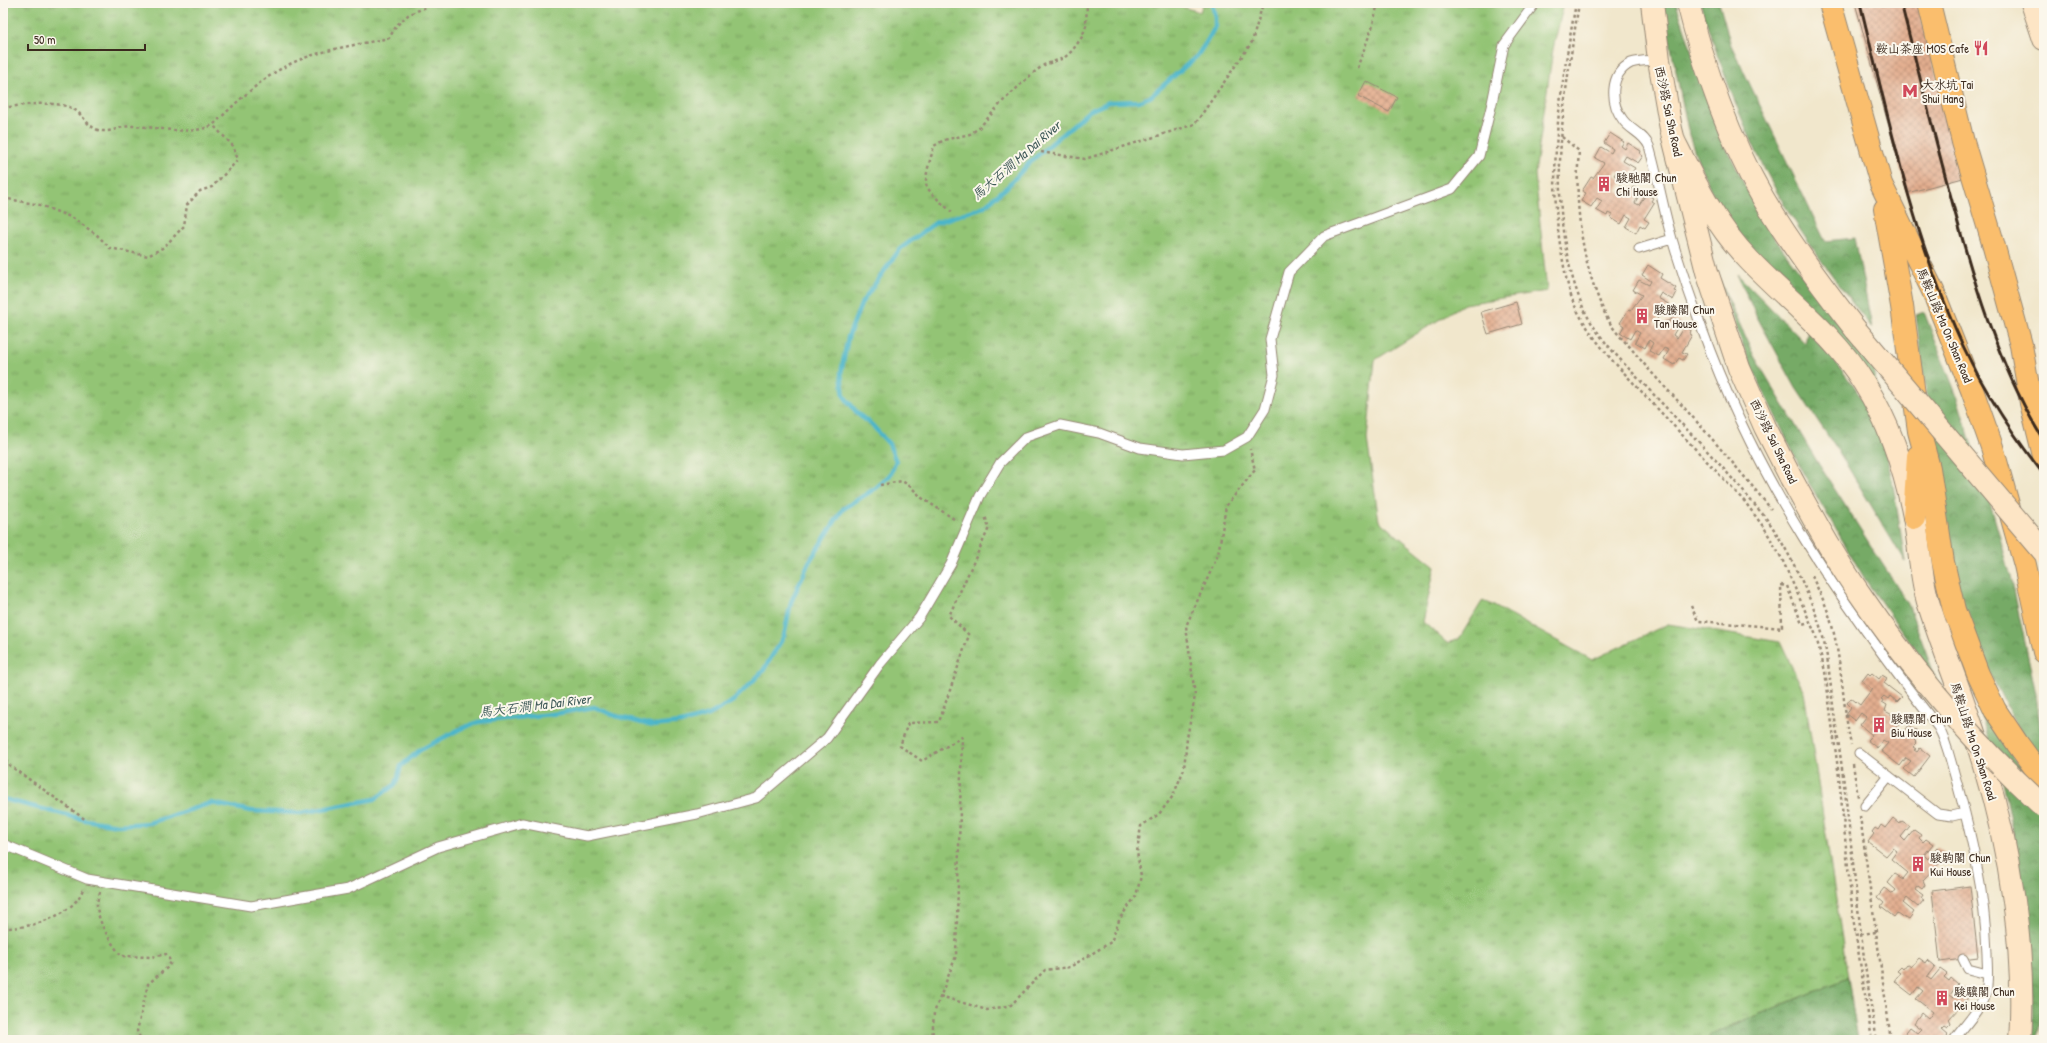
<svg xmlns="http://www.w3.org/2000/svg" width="2047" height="1043" font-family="'Patrick Hand','LXGW WenKai TC',sans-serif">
<defs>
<pattern id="grass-tufts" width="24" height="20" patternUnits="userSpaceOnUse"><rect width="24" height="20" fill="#93c474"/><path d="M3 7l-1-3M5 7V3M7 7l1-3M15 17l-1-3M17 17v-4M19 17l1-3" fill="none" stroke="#799f5f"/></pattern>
<pattern id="forest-crowns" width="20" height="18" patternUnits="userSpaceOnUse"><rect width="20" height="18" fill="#76aa66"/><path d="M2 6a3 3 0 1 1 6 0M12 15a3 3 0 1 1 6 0" fill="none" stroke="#628b53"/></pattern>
<pattern id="building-cross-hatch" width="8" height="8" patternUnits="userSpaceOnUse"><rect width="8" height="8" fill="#e3ae8f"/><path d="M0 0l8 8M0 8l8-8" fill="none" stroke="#b98e74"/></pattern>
</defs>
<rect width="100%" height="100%" fill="#fbf7ec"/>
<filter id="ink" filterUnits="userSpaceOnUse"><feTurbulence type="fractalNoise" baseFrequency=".025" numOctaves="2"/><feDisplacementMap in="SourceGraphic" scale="8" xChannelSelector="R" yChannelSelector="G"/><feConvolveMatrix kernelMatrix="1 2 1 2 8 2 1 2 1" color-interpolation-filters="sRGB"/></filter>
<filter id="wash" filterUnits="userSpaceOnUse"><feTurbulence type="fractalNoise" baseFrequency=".012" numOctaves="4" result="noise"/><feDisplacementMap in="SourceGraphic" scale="16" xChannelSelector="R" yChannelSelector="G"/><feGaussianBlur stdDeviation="0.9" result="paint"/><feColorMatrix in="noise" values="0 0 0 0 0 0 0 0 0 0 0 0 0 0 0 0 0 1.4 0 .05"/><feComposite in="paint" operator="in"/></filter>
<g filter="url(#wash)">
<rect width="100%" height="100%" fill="#f1e7cc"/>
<path fill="url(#grass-tufts)" stroke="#677749" d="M 3,3 L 1168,3 L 1200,12 L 1203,3 L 1564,3 L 1553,49 L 1535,174 L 1547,291 L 1464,304 L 1375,360 L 1367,439 L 1379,521 L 1435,566 L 1423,622 L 1447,643 L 1459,639 L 1483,600 L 1592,660 L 1668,624 L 1780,642 L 1804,692 L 1848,978 L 1711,1034 L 1707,1040 L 3,1040 Z"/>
<path fill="url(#forest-crowns)" stroke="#586a42" d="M 1662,3 L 1676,3 L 1717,128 L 1746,188 L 1775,239 L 1873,370 L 1878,388 L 1750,250 L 1714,197 L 1699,164 L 1689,135 Z
M 1700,3 L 1719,3 L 1731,45 L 1825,241 L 1855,238 L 1872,328 C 1840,286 1807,244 1781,199 C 1746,138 1722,70 1700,3 Z
M 1737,274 L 1805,343 L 1808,331 C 1838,364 1872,403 1884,448 C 1895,485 1899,524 1905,562 L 1842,457 L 1796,388 L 1756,315 Z
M 1719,279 L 1754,356 L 1818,463 L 1908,604 L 1936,679 L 1866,581 L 1802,471 L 1747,357 Z
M 1924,312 L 1956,394 L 1993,513 L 2011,577 L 2036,694 L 2044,760 L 2044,984 L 2038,1037 L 2034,1037 L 2032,966 L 2028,928 L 2013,830 L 2002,776 L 1969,682 L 1994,729 L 2018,765 L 2032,751 C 2004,704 1979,656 1963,604 C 1945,547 1939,487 1931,429 C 1926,391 1920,353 1916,315 Z
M 1848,978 L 1858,1040 L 1707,1040 L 1711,1034 Z"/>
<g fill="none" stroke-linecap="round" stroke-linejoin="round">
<path stroke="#4cb5ca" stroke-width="4.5" d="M 3,799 L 86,820 L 118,825 L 149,823 L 211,803 L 251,811 L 301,813 L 375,799 L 396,784 L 401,766 L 420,750 L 460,729 L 478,722 L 560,713 L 594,707 L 616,716 L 653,726 L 681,723 L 709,715 L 733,701 L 763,671 L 784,636 L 791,602 L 809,562 L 843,509 L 876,488 L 890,475 L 896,461 L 889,444 L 872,425 L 858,414 L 844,396 L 841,373 L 848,337 L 862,302 L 900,249 L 935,223 L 983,207 L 1007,187 L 1030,162 L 1089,111 L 1109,102 L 1139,101 L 1150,97 L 1197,56 L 1207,41 L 1215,27 L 1215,17 L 1212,3"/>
</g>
<g id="blocks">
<path fill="url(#building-cross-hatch)" d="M 1855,3 L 1918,3 L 1963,178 L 1907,193 Z
M 1366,81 L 1397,97 L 1389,112 L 1358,96 Z
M 1610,133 L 1624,142 L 1621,146 L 1625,149 L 1628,143 L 1641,151 L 1640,154 L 1643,156 L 1638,163 L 1626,156 L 1623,161 L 1635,168 L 1630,176 L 1627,174 L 1626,177 L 1617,171 L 1614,175 L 1623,181 L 1617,192 L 1625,194 L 1629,189 L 1631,190 L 1633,187 L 1641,191 L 1635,203 L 1639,205 L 1646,194 L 1653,198 L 1651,201 L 1654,203 L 1644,219 L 1649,222 L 1645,228 L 1640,225 L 1636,233 L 1626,227 L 1631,218 L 1626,215 L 1621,224 L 1611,218 L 1612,215 L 1608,213 L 1607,216 L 1596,210 L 1602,201 L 1597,198 L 1591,207 L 1581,201 L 1586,193 L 1582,191 L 1591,177 L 1593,178 L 1604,163 L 1595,158 L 1601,147 L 1611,153 L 1613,149 L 1604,143 Z
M 1648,265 L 1662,274 L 1660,278 L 1676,288 L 1674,291 L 1677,292 L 1673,300 L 1661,293 L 1658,298 L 1670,305 L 1665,313 L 1662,311 L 1654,324 L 1664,327 L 1667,321 L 1669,322 L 1671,319 L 1680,323 L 1673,335 L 1677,338 L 1684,326 L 1691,330 L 1690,334 L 1692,335 L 1682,352 L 1687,354 L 1683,360 L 1679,358 L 1674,365 L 1664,359 L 1669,350 L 1664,348 L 1659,356 L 1649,351 L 1653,343 L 1649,340 L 1645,348 L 1635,342 L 1640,333 L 1635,330 L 1630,339 L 1620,333 L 1624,326 L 1620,323 L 1629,309 L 1631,310 L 1642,295 L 1633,290 L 1639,280 L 1649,285 L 1651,281 L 1642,275 Z
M 1516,302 L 1522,324 L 1488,334 L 1481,312 Z
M 1868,673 L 1870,675 L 1872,673 L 1879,679 L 1882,675 L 1887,678 L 1884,683 L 1902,697 L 1897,702 L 1890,696 L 1888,699 L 1884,696 L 1881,699 L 1883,700 L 1882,702 L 1887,705 L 1885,711 L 1902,720 L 1893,731 L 1898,734 L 1901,730 L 1904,733 L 1909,725 L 1920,733 L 1914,740 L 1917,743 L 1913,747 L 1916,749 L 1914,750 L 1917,752 L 1920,748 L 1930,756 L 1914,777 L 1904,769 L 1911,761 L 1906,758 L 1900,766 L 1881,751 L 1888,743 L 1883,740 L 1877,748 L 1867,740 L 1872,735 L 1860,725 L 1866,717 L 1861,713 L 1855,721 L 1846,714 L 1851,707 L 1847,703 L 1851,698 L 1860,705 L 1872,689 L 1862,681 Z
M 1893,818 L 1900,824 L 1902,821 L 1910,826 L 1901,837 L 1905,841 L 1914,830 L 1921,835 L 1919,838 L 1923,842 L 1926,839 L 1933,844 L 1924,855 L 1928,859 L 1937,847 L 1944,853 L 1942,856 L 1944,858 L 1923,880 L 1925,885 L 1922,889 L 1918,886 L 1916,890 L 1923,895 L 1921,898 L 1924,900 L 1918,907 L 1907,898 L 1903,903 L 1914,912 L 1909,919 L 1906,917 L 1904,918 L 1897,913 L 1894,917 L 1881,907 L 1884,903 L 1877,897 L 1884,888 L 1893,894 L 1896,890 L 1888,883 L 1895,874 L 1903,879 L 1908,873 L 1891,859 L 1897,851 L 1893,848 L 1886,856 L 1868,842 L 1874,834 L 1872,832 L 1875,828 L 1878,830 L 1881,825 L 1885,828 Z
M 1970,886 L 1978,957 L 1940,962 L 1932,891 Z
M 1919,958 L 1926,963 L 1928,960 L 1935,966 L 1927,977 L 1931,980 L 1940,969 L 1947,974 L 1944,977 L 1949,981 L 1951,978 L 1958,984 L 1950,995 L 1954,998 L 1963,987 L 1970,992 L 1967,995 L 1969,997 L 1949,1019 L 1951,1024 L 1947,1028 L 1944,1026 L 1941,1029 L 1948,1035 L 1946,1037 L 1950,1040 L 1936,1040 L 1933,1038 L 1931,1040 L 1907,1040 L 1903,1036 L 1910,1027 L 1918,1033 L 1922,1029 L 1914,1023 L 1921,1013 L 1928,1019 L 1933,1012 L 1916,999 L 1923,991 L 1918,987 L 1912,995 L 1894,981 L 1900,973 L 1897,971 L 1901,967 L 1903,969 L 1907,964 L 1911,967 Z"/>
</g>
</g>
<g filter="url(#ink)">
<use href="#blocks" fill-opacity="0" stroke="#968875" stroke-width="1"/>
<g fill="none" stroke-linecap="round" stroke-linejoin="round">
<defs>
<path id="lane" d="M 1659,60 C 1650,61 1640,60 1631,63 C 1609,74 1610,103 1623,120 C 1631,131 1643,133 1649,146 C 1658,177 1663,208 1672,239 C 1681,269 1691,299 1702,329 C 1756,480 1840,602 1938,727 C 1947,742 1950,759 1955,776 C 1971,833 1985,892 1987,953 C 1987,966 1989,979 1986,992 C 1981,1009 1964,1026 1954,1040
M 1639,249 L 1672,239
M 1859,753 L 1938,814 L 1952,816 L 1965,813
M 1865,806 L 1889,776
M 3,844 L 87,879 L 251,906 L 348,889 L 438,847 L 522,823 L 587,836 L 697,814 L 756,798 L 827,738 L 880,664 L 919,618 L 951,564 L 980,496 L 1000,463 L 1026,437 L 1060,425 L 1099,433 L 1140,448 L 1183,454 L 1224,450 L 1247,437 L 1265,409 L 1274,375 L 1270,339 L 1289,272 L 1324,236 L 1452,189 L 1479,156 L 1492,103 L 1504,45 L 1535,3
M 1963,959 L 1968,969 L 1987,974"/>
<path id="secondary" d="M 1652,3 L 1659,60 L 1671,129 L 1707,272 L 1739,368 L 1765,427 L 1791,478
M 1688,3 C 1704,68 1730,141 1763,198 C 1791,245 1823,288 1856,330
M 2032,3 L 2044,39
M 1675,143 C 1696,185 1716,226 1749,260 C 1788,301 1834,334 1864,383 C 1890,424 1905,470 1914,517 C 1920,547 1920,577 1929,605 C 1946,659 1969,711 1984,765 C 2010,850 2026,951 2020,1040"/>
<path id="primary" d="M 1929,3 L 1963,142 L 1991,236 L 2021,345 L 2031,403 L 2044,456"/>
<path id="highway" d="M 1830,3 L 1881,184 L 1933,291 L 1972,390 L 1992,447 L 2025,565 L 2044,652
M 1885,209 L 1902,306 L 1919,431 L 1929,468 L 1943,562 L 1954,610 L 1978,674 L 1995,710 L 2017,743 L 2044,780
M 1914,518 L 1918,456"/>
</defs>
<use href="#lane" stroke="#968875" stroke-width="11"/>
<use href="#secondary" stroke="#968875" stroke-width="24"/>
<use href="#primary" stroke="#968875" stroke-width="24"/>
<use href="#highway" stroke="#968875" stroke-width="24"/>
<path stroke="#968875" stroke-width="2.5" stroke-dasharray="3 3" stroke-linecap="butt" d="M 1576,3 C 1561,87 1546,171 1562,256 C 1565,272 1568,291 1575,306 C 1584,325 1598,343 1611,359 L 1745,502 L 1765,529 L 1782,559 L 1815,633 L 1825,671 L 1839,777 L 1853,917 L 1872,1040
M 1579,3 C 1564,100 1544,205 1580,300 C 1593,336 1630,369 1656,397 C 1687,430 1719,462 1748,497 C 1756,507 1766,517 1773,528 C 1791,556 1806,588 1818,620 C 1829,651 1830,687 1835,720 C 1852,826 1857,934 1877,1040
M 1357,68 L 1372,28 L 1378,3
M 3,108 C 22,105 59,99 75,110 C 84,116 87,126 98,130 C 110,134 120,126 131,126 C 157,126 188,137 213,125 C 237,102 262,77 292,63 C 323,49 357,45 389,38 L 397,25 L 408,15 L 435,3
M 1562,137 L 1579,151 C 1574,208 1582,265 1606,316 C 1612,328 1621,338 1630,347 C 1645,366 1662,384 1678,401 C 1710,436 1741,472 1771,509
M 1041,152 L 1085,159 L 1195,124 L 1252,42 L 1263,3
M 3,198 L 40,205 L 73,218 L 97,235 L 110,248 L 148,256 L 164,247 L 184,226 L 187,205 L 200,191 L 212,187 L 238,160 L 233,146 L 213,125
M 952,212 C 946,207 931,194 927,187 C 923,179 932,155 934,146 L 944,140 L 970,134 L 979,128 L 1002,102 L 1033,73 L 1044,65 L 1064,58 L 1072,51 L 1082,37 L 1086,26 L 1087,3
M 880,485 L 902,481 L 911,487 L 922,498 L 957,521
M 1812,576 C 1817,588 1824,600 1828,612 C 1842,654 1842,702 1851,745
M 1691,606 L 1698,621 L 1782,628 L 1781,585 L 1787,586 L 1802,624 L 1811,622
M 3,754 L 9,765 L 86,820
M 1853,764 L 1858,797
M 1860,816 L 1890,1033 L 1900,1040
M 100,892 C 99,896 97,901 97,904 C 97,922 111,942 121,956 L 152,957 L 166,954 L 171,962 L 168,967 L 148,984 L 137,1031 L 141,1040
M 3,928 C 29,929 74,916 83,889
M 1855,935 L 1876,932
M 940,996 L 987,1010 L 1011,1005 L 1045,970 L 1070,967 L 1111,942 L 1120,918 L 1136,896 L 1141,876 L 1137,852 L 1141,826 L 1159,814 L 1173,796 L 1184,769 L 1187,738 L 1195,696 L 1186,626 L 1218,555 L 1226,506 L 1255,470 L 1250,449
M 932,1040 L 934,1013 L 956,956 L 962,737 L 922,761 L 900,746 L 908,723 L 939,722 L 969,635 L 949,616 L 989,528 L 985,516"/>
<use href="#lane" stroke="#fff" stroke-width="9"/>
<use href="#secondary" stroke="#fde5c5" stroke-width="22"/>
<use href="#primary" stroke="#fabe6d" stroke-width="22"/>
<use href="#highway" stroke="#fabe6d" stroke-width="22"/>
<path stroke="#3b2a1e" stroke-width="3" d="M 1860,3 C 1887,112 1911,228 1956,330 C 1978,382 2010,431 2044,475
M 1901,3 C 1917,65 1932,128 1949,190 C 1972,277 1997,364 2044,441"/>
<defs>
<path id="secondary-bridge" d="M 1856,330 L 2044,552
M 1791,478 C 1813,518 1835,559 1862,597 C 1914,673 1976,745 2044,807"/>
</defs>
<use href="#secondary-bridge" stroke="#968875" stroke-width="24" stroke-linecap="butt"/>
<use href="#secondary-bridge" stroke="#fde5c5" stroke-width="22"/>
</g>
</g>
<defs>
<symbol id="restaurant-bare" viewBox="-9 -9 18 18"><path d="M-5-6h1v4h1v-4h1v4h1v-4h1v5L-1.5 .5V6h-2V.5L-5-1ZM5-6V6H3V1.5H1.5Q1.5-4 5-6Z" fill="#d1495b" stroke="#fbf7ec" stroke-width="2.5" paint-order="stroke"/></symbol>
<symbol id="metro-bare" viewBox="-9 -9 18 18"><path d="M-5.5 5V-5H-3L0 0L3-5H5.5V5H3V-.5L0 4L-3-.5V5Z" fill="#d1495b" stroke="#fbf7ec" stroke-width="2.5" paint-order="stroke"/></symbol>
<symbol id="building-bare" viewBox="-9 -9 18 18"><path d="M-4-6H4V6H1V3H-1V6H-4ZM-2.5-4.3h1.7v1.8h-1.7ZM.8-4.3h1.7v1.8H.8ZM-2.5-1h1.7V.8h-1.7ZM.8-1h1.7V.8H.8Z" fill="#d1495b" stroke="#fbf7ec" stroke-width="2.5" paint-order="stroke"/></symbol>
</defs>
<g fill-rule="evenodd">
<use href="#restaurant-bare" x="1970" y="37" width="22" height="22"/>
<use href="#metro-bare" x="1899" y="80" width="22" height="22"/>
<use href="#building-bare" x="1593" y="173" width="22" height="22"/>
<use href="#building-bare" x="1631" y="305" width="22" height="22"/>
<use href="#building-bare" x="1868" y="714" width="22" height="22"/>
<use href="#building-bare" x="1907" y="853" width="22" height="22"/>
<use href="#building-bare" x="1931" y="987" width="22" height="22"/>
</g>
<g text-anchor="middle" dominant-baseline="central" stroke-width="4" stroke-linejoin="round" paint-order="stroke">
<g font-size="12" fill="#3b2a1e" stroke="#fbf7ec" text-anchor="start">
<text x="1969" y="48" text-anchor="end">鞍山茶座 MOS Cafe</text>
<text x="1922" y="84">大水坑 Tai<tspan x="1922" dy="14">Shui Hang</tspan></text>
<text x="1616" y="177">駿馳閣 Chun<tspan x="1616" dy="14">Chi House</tspan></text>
<text x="1654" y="309">駿騰閣 Chun<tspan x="1654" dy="14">Tan House</tspan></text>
<text x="1891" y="718">駿驃閣 Chun<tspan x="1891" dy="14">Biu House</tspan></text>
<text x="1930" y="857">駿駒閣 Chun<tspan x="1930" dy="14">Kui House</tspan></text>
<text x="1954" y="991">駿驥閣 Chun<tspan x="1954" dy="14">Kei House</tspan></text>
</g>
<g font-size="12" fill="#3b2a1e" stroke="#fbf7ec">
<text transform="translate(1669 111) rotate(78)">西沙路 Sai Sha Road</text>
<text transform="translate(1945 325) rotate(67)">馬鞍山路 Ma On Shan Road</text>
<text transform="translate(1774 441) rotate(64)">西沙路 Sai Sha Road</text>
<text transform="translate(1974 741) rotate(72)">馬鞍山路 Ma On Shan Road</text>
</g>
<g font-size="13" font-style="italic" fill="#415b5a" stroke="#fbf7ec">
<text transform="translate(1016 160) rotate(-41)">馬大石澗 Ma Dai River</text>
<text transform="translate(535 705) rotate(-7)">馬大石澗 Ma Dai River</text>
</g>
</g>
<rect width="2047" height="1043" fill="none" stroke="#fbf7ec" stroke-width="16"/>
<path d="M28 44v6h117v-6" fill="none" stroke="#3b2a1e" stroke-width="2"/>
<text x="34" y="44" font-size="12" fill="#3b2a1e" stroke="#fbf7ec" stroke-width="3" paint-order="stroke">50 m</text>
</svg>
